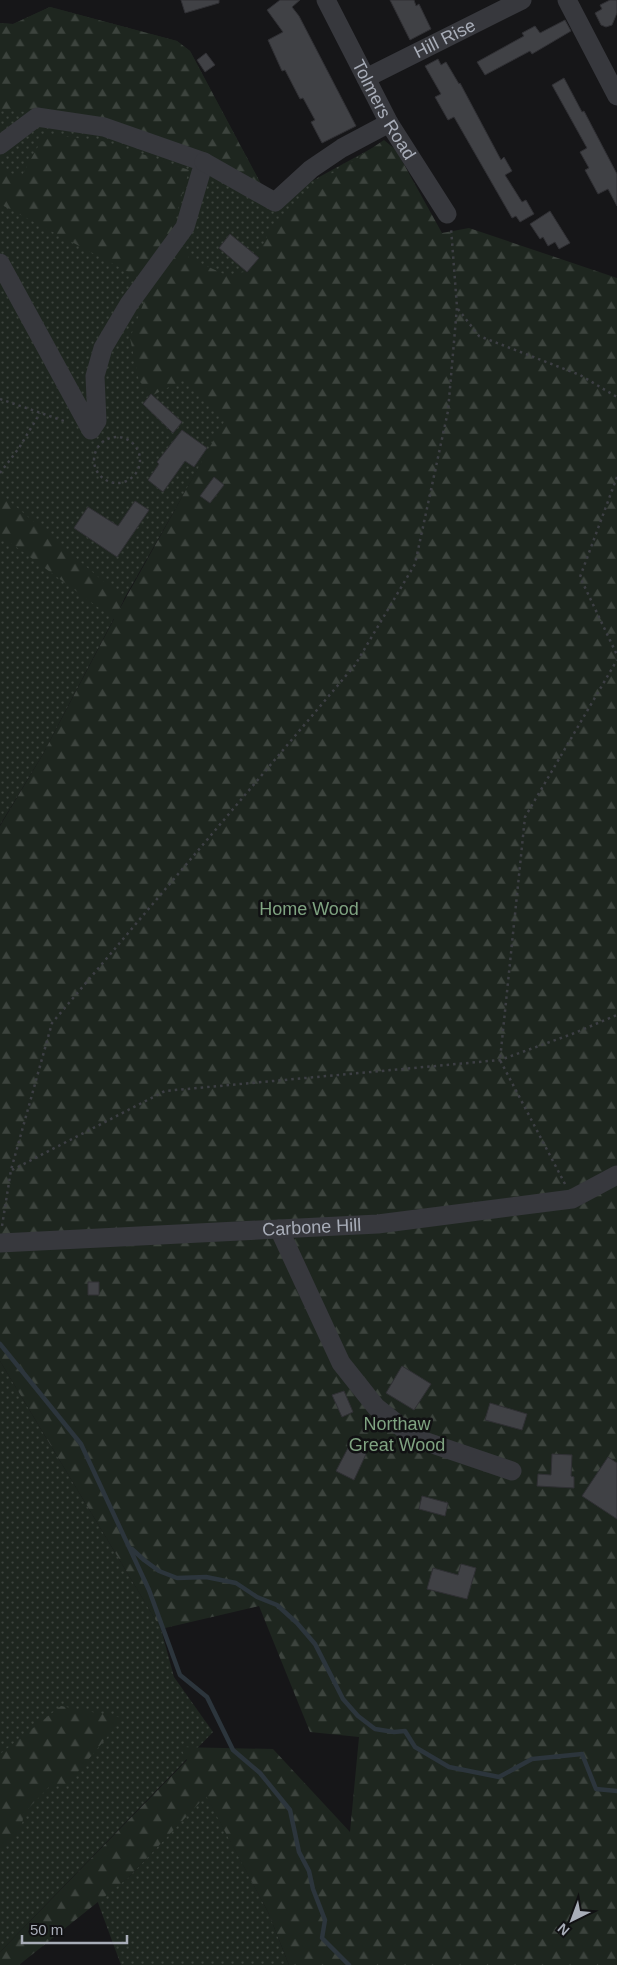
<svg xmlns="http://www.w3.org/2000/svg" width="617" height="1965" font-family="Helvetica,sans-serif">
<defs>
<pattern id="grass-dots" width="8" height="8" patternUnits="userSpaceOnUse" patternTransform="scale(1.25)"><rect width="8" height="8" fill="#1e261f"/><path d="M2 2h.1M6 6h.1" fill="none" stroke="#3c433d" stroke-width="1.8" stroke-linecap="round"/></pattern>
<pattern id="forest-firs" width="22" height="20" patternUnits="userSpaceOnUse" patternTransform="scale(1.25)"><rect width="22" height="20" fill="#1e261f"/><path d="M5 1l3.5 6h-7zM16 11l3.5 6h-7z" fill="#3c433d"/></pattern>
</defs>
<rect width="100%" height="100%" fill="#161618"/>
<path fill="url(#grass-dots)" d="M 50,7 L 177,41 L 190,51 L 267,195 L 310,182 L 385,141 L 124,599 L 43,754 L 0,825 L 0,23 L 13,24 Z
M 0,1361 L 161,1629 L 174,1677 L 213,1732 L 0,1952 Z
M 206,1795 L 268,1912 L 289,1965 L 121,1965 L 97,1900 L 128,1878 Z"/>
<path fill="url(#forest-firs)" d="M 50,7 L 177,41 L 190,51 L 267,196 L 107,121 L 0,109 L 0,23 L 13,24 Z
M 45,134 L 107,142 L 189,170 L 173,227 L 189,258 L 226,275 L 250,271 L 272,226 L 316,182 L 344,167 L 384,140 L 396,150 L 442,233 L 469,228 L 617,278 L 617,1965 L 289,1965 L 268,1912 L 206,1796 L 128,1878 L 19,1965 L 0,1965 L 0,1952 L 187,1760 L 180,1747 L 273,1749 L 350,1832 L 359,1737 L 310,1732 L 259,1606 L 161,1629 L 0,1361 L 0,826 L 43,754 L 114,619 L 0,535 L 0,493 L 124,599 L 119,610 L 225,420 L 183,380 L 153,395 L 139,381 L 130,338 L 151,284 L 0,204 L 0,169 L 21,177 Z
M 61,1706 L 123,1718 L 67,1785 L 49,1787 L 24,1813 L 21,1830 L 0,1847 L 0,1754 Z"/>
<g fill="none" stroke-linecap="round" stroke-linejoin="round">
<path stroke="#2c353c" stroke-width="4.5" d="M 0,1344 L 81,1444 L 149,1590 L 180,1675 L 207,1697 L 233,1750 L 260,1773 L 290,1810 L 299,1852 L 309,1871 L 313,1889 L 325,1920 L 322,1938 L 349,1965
M 132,1549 L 144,1560 L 159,1571 L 177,1578 L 206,1577 L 236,1583 L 257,1597 L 277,1605 L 297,1623 L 315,1644 L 343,1699 L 358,1716 L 375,1729 L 394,1732 L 405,1731 L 415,1747 L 449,1767 L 499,1777 L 532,1759 L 582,1754 L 596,1789 L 617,1791"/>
</g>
<path fill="#404145" stroke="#303034" d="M 181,0 L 219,0 L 219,3 L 185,13 Z
M 280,0 L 300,0 L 292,7 L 299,16 L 356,126 L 322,143 L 311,122 L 315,120 L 303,98 L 300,99 L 285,70 L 282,71 L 268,40 L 283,32 L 267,10 Z
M 390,0 L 414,0 L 416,6 L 419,4 L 431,29 L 410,40 Z
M 610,0 L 617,0 L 617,13 L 612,25 L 606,27 L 601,25 L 595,13 L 602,9 L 600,5 Z
M 565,20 L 571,31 L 532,54 L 530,51 L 485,75 L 477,62 L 524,36 L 522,33 L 535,26 L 540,33 Z
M 206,53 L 215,65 L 205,72 L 197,60 Z
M 438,59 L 441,65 L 446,62 L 459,84 L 460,83 L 501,160 L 504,157 L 512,171 L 505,175 L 522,202 L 526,200 L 534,214 L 520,222 L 516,216 L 512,218 L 454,117 L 448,120 L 435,97 L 441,94 L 425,66 Z
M 564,78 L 582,112 L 584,111 L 617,174 L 617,206 L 608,189 L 598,194 L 585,170 L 589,168 L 580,152 L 587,148 L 552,85 Z
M 550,211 L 570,243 L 559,249 L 555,242 L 548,246 L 543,237 L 540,239 L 530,224 Z
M 230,234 L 259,258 L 247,272 L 219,248 Z
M 151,394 L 182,422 L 173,433 L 143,404 Z
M 182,430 L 207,448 L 194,467 L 185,461 L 163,492 L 148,480 L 159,464 L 157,462 Z
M 214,477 L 224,485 L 210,503 L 200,496 Z
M 135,501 L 149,510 L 117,557 L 74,528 L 88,507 L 118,526 Z
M 88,1282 L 99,1282 L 99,1295 L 88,1295 Z
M 402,1366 L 431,1384 L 414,1410 L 386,1393 Z
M 344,1391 L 353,1412 L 342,1417 L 332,1395 Z
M 490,1403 L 527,1414 L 522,1430 L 485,1420 Z
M 349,1446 L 366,1454 L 354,1480 L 336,1471 Z
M 552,1454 L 572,1455 L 571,1476 L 574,1477 L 574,1488 L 537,1486 L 538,1474 L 551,1475 Z
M 608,1457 L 617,1463 L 617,1519 L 582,1496 Z
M 422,1496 L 448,1503 L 445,1516 L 419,1509 Z
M 461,1564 L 476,1568 L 467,1599 L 427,1589 L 433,1568 L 458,1575 Z"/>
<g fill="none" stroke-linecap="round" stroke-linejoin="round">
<path stroke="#3d3f44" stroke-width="2.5" stroke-dasharray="2.5 4" stroke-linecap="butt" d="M 458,309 L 479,336 L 580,375 L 617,397
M 0,399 L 67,422
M94 460a23 23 0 1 1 46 0a23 23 0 1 1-46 0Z
M 0,473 L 19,448 L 40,413
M 617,477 L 580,577 L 617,655
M 12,1170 L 165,1091 L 500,1060 L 572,1034 L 617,1015
M 565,1184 L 500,1060 L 525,817 L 617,660
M 2,1226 L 11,1170 L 52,1023 L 355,665 L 415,564 L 448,411 L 457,307 L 451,228"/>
<g stroke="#37383d" stroke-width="19">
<path id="s1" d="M 326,0 L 389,123 L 447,214"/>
<path d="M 567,0 L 617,96"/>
<path id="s2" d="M 366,78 L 522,0"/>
<path d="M 0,145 L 37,117 L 104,127 L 204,162 L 185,227 L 129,304 L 103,348 L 95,376 L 97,421 L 91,430 L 0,263"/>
<path d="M 204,162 L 275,202 L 311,169 L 342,148 L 389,123"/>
<path d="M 279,1229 L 341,1363 L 376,1407 L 415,1438 L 512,1471"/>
<path id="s3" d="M 0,1243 L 378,1224 L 572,1199 L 617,1175"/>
</g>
</g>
<g text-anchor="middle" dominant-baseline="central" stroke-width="5" stroke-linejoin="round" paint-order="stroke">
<g font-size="18" fill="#a8adb8" stroke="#111113">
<text stroke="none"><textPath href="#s2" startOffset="88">Hill Rise</textPath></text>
<text stroke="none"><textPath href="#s1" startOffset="124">Tolmers Road</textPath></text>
<text stroke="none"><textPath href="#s3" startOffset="312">Carbone Hill</textPath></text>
</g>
<g font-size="18" fill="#7fa381" stroke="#111113">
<text x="309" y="909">Home Wood</text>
<text x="397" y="1424">Northaw<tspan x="397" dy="21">Great Wood</tspan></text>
</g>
</g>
<g transform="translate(572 1920) rotate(222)" stroke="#111113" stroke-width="4" paint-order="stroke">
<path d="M0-4L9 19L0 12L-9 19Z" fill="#a8adb8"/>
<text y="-8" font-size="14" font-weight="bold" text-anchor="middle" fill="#a8adb8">N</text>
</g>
<path d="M22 1935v8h105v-8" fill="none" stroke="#a8adb8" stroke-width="2.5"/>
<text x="30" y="1935" font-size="15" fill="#a8adb8" stroke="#111113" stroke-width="4" paint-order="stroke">50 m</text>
</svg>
